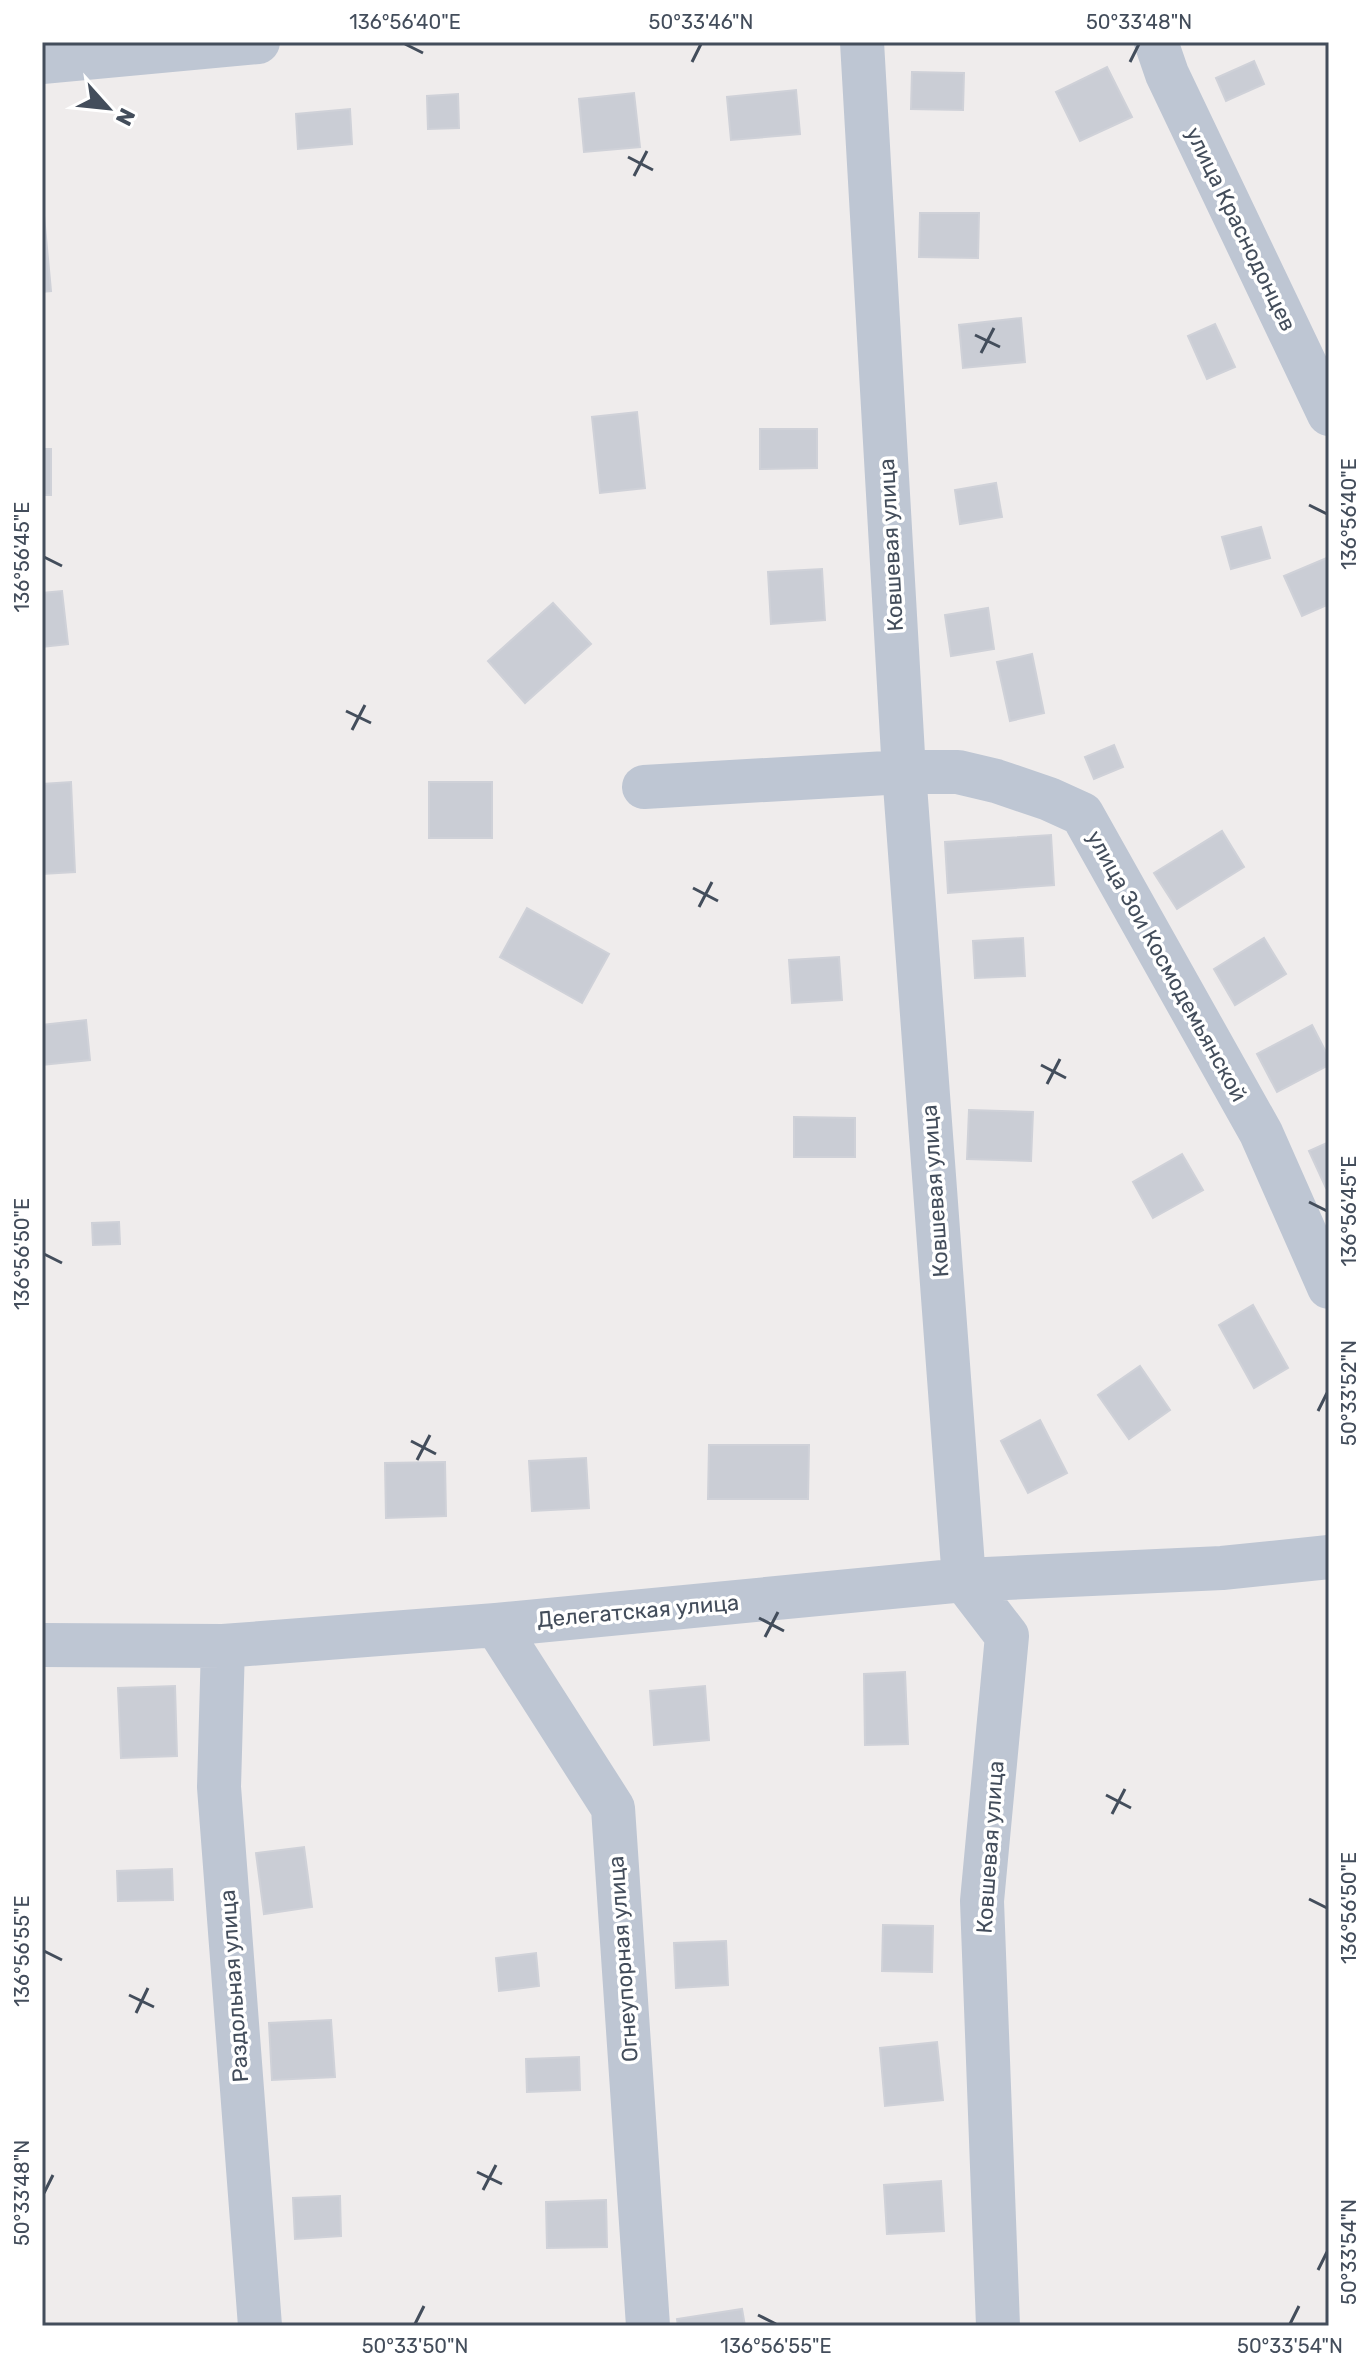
<svg xmlns="http://www.w3.org/2000/svg" width="1371" height="2368" font-family="Rubik,sans-serif">
<rect width="100%" height="100%" fill="#efecec"/>
<path fill="#cacdd5" stroke="#cfd1d8" stroke-width="2" d="M 1254,61 L 1264,84 L 1226,101 L 1216,78 Z
M 1107,67 L 1132,117 L 1080,141 L 1056,92 Z
M 912,72 L 964,73 L 963,110 L 911,109 Z
M 796,90 L 800,134 L 731,140 L 727,97 Z
M 634,93 L 640,147 L 584,152 L 579,99 Z
M 458,94 L 459,128 L 428,129 L 427,96 Z
M 350,109 L 352,144 L 298,149 L 296,114 Z
M 42,194 L 51,291 L 42,292 Z
M 920,213 L 979,213 L 978,258 L 919,257 Z
M 1021,318 L 1025,362 L 963,368 L 959,325 Z
M 1215,324 L 1235,367 L 1207,379 L 1188,336 Z
M 637,412 L 645,488 L 600,493 L 592,417 Z
M 760,429 L 817,429 L 817,468 L 760,469 Z
M 42,449 L 51,449 L 51,495 L 42,495 Z
M 996,483 L 1002,517 L 960,524 L 955,490 Z
M 1261,527 L 1270,558 L 1231,569 L 1222,537 Z
M 1329,557 L 1329,604 L 1302,616 L 1284,576 Z
M 822,569 L 825,620 L 771,624 L 768,572 Z
M 62,591 L 68,644 L 42,647 L 42,593 Z
M 553,603 L 591,644 L 525,703 L 488,661 Z
M 988,608 L 994,649 L 951,656 L 945,615 Z
M 1032,654 L 1044,713 L 1010,721 L 997,662 Z
M 1114,745 L 1123,767 L 1094,779 L 1085,757 Z
M 71,782 L 75,872 L 42,874 L 42,784 Z
M 429,782 L 492,782 L 492,838 L 429,838 Z
M 1222,831 L 1244,867 L 1177,909 L 1154,873 Z
M 1051,835 L 1054,885 L 948,893 L 945,842 Z
M 527,908 L 609,954 L 582,1003 L 500,957 Z
M 1023,938 L 1025,976 L 975,978 L 973,941 Z
M 1264,938 L 1286,974 L 1235,1005 L 1214,969 Z
M 839,957 L 842,1000 L 792,1003 L 789,960 Z
M 86,1020 L 90,1060 L 42,1065 L 42,1025 Z
M 1312,1025 L 1329,1058 L 1329,1065 L 1277,1092 L 1257,1054 Z
M 969,1110 L 1033,1112 L 1031,1161 L 967,1159 Z
M 794,1117 L 855,1118 L 855,1157 L 794,1157 Z
M 1329,1142 L 1329,1187 L 1326,1188 L 1309,1151 Z
M 1182,1154 L 1203,1190 L 1153,1218 L 1133,1182 Z
M 119,1222 L 120,1244 L 93,1245 L 92,1223 Z
M 1253,1305 L 1288,1368 L 1254,1388 L 1219,1325 Z
M 1140,1366 L 1170,1410 L 1129,1439 L 1098,1395 Z
M 1040,1420 L 1067,1473 L 1028,1493 L 1001,1441 Z
M 709,1445 L 809,1445 L 808,1499 L 708,1499 Z
M 586,1458 L 589,1508 L 532,1511 L 529,1461 Z
M 445,1462 L 446,1516 L 386,1518 L 385,1463 Z
M 905,1672 L 908,1744 L 865,1745 L 864,1674 Z
M 175,1686 L 177,1756 L 121,1758 L 118,1688 Z
M 705,1686 L 709,1740 L 654,1745 L 650,1691 Z
M 304,1847 L 312,1907 L 264,1914 L 256,1853 Z
M 172,1869 L 173,1900 L 118,1901 L 117,1871 Z
M 883,1925 L 933,1926 L 932,1972 L 882,1971 Z
M 726,1941 L 728,1985 L 676,1988 L 674,1943 Z
M 536,1953 L 539,1986 L 499,1991 L 496,1958 Z
M 331,2020 L 335,2077 L 272,2080 L 269,2023 Z
M 937,2042 L 943,2100 L 885,2106 L 880,2048 Z
M 579,2057 L 580,2090 L 527,2092 L 526,2059 Z
M 941,2181 L 944,2231 L 887,2234 L 884,2185 Z
M 340,2196 L 341,2236 L 295,2239 L 293,2198 Z
M 606,2200 L 607,2247 L 547,2248 L 546,2202 Z
M 742,2309 L 745,2326 L 678,2326 L 677,2319 Z"/>
<g fill="none" stroke-linecap="round" stroke-linejoin="round">
<path stroke="#bec6d3" stroke-width="44" d="M 862,42 L 904,772 L 964,1580 L 1007,1636 L 982,1901 L 998,2326
M 1156,42 L 1167,74 L 1329,414
M 42,62 L 258,42
M 644,787 L 904,772 L 958,772 L 996,781 L 1049,799 L 1082,814 L 1261,1133 L 1329,1287
M 496,1625 L 613,1808 L 648,2326
M 42,1645 L 223,1646 L 496,1625 L 964,1580 L 1222,1568 L 1329,1557
M 223,1646 L 219,1787 L 260,2326"/>
</g>
<path fill="none" stroke="#434d5b" stroke-width="3" d="M 405,44 L 423,53M 692,62 L 701,44M 1130,62 L 1139,44M 628,157 L 653,170M 634,176 L 647,151M 975,335 L 1000,347M 981,353 L 994,328M 1309,505 L 1327,514M 44,557 L 62,566M 346,711 L 371,723M 352,730 L 365,705M 693,888 L 718,901M 699,907 L 712,882M 1041,1065 L 1066,1078M 1047,1084 L 1060,1059M 1309,1202 L 1327,1211M 44,1254 L 62,1263M 1318,1411 L 1327,1393M 411,1441 L 436,1454M 417,1460 L 430,1435M 759,1618 L 784,1631M 765,1637 L 778,1612M 1106,1795 L 1131,1808M 1112,1814 L 1125,1789M 1309,1899 L 1327,1908M 44,1951 L 62,1960M 129,1995 L 154,2007M 136,2013 L 148,1988M 477,2172 L 502,2184M 483,2190 L 496,2165M 44,2193 L 53,2175M 1318,2270 L 1327,2252M 758,2315 L 776,2324M 415,2324 L 424,2306M 1290,2324 L 1299,2306"/>
<g text-anchor="middle" dominant-baseline="central" stroke-width="7" stroke-linejoin="round" paint-order="stroke">
<g font-size="22" fill="#434d5b" stroke="#fff">
<text transform="translate(1241 229) rotate(64)">улица Краснодонцев</text>
<text transform="translate(891 545) rotate(-93)">Ковшевая улица</text>
<text transform="translate(1167 966) rotate(61)">улица Зои Космодемьянской</text>
<text transform="translate(935 1191) rotate(-94)">Ковшевая улица</text>
<text transform="translate(638 1611) rotate(-5)">Делегатская улица</text>
<text transform="translate(990 1847) rotate(-86)">Ковшевая улица</text>
<text transform="translate(623 1959) rotate(-94)">Огнеупорная улица</text>
<text transform="translate(234 1986) rotate(-94)">Раздольная улица</text>
</g>
</g>
<rect width="1371" height="2368" fill="none" stroke="#ffffff" stroke-width="88"/>
<g transform="translate(108 108) rotate(117)" stroke="#ffffff" stroke-width="6" paint-order="stroke">
<path d="M0-6L14 30L0 20L-14 30Z" fill="#434d5b"/>
<text y="-12" font-size="22" font-weight="bold" text-anchor="middle" fill="#434d5b">N</text>
</g>
<rect x="44" y="44" width="1283" height="2280" fill="none" stroke="#434d5b" stroke-width="3"/>
<g font-size="20" text-anchor="middle" fill="#434d5b">
<text x="405" y="29">136°56'40"E</text>
<text x="701" y="29">50°33'46"N</text>
<text x="1139" y="29">50°33'48"N</text>
<text transform="translate(1349 514) rotate(-90)" y="7">136°56'40"E</text>
<text transform="translate(22 557) rotate(-90)" y="7">136°56'45"E</text>
<text transform="translate(1349 1211) rotate(-90)" y="7">136°56'45"E</text>
<text transform="translate(22 1254) rotate(-90)" y="7">136°56'50"E</text>
<text transform="translate(1349 1393) rotate(-90)" y="7">50°33'52"N</text>
<text transform="translate(1349 1908) rotate(-90)" y="7">136°56'50"E</text>
<text transform="translate(22 1951) rotate(-90)" y="7">136°56'55"E</text>
<text transform="translate(22 2193) rotate(-90)" y="7">50°33'48"N</text>
<text transform="translate(1349 2252) rotate(-90)" y="7">50°33'54"N</text>
<text x="415" y="2353">50°33'50"N</text>
<text x="776" y="2353">136°56'55"E</text>
<text x="1290" y="2353">50°33'54"N</text>
</g>
</svg>
